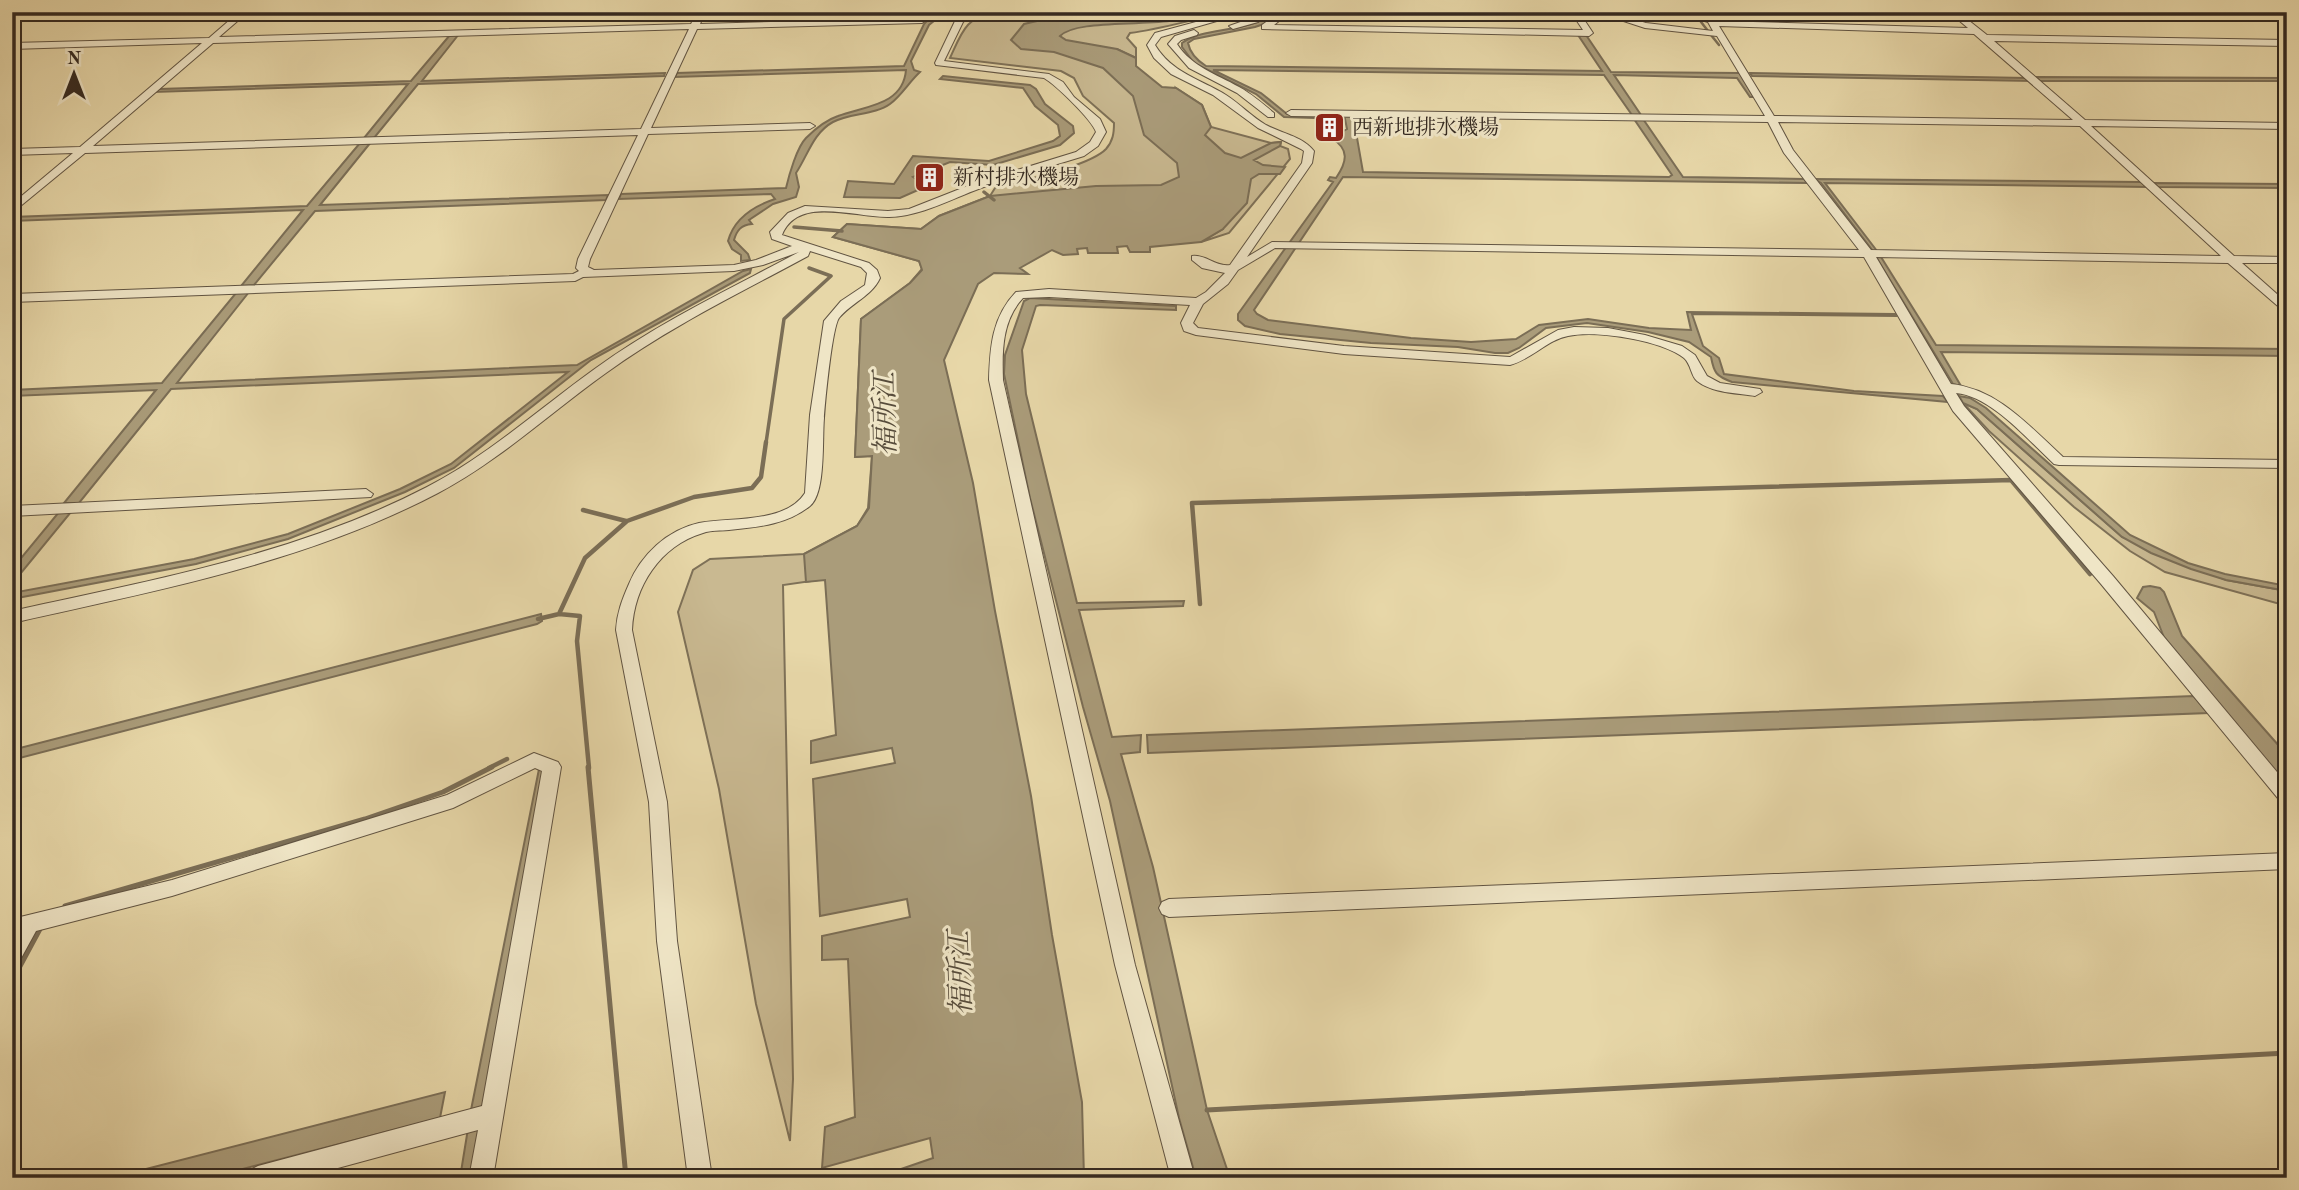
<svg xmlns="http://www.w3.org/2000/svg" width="2299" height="1190" font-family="'Old Standard TT','Noto Serif JP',serif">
<rect width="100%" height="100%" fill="#e7d7a8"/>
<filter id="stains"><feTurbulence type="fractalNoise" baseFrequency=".00286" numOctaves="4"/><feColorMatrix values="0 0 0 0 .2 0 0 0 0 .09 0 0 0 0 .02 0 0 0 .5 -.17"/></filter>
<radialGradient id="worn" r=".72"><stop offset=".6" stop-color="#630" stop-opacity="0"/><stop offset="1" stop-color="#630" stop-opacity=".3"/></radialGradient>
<path fill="#c9b991" stroke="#7e7158" stroke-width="2" d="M 997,12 L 1153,12 L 1030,25 L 1116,66 L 1205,189 L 943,255 L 885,543 L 825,579 L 783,585 L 793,1079 L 790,1141 L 756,1004 L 719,789 L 678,612 L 693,570 L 710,559 L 804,554 L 857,526 L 868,508 L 872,456 L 855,457 L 861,319 L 910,283 L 922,269 L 919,261 L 833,237 L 847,224 L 921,229 L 939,216 L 990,196 L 995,188 C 1020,181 1090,166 1106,149 C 1113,141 1114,133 1114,123 L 1083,96 L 1074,78 L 1061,71 L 950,58 C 962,32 966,16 997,12 Z
M 1195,12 L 1221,14 C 1190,20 1161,29 1130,33 L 1127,38 L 1136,48 L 1136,58 L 1117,49 L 1104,52 L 1053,41 L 1054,28 Z
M 1176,88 L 1202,105 L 1211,127 L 1271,143 L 1281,142 L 1280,146 L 1288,149 L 1290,159 L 1229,233 L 1201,242 L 1223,229 Z
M 1963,403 L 1977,409 L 2122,537 L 2226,580 L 2287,591 L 2287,606 L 2165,572 L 2130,551 L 2074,507 L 1989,431 Z"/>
<path fill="#aa9c7a" stroke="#7b6e56" stroke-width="2" d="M 935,12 L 945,12 L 929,25 L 911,61 L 914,70 L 920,72 C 909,82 902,95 890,104 C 875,115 850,113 833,122 C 813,133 808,155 796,173 L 799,187 L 796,197 L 773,204 L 749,220 L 752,224 C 741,225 737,230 734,240 L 748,254 L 750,260 L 741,261 L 741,255 L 732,249 L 728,241 C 734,219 754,206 775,199 L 771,194 L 619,199 L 621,194 L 786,188 C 789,175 797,147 806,138 C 815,129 826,120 838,116 C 864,106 903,106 906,70 L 675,77 L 677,73 L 904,66 L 924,24 Z
M 1205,12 C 1169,31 1080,16 1060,36 L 1066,40 L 1117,49 L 1136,58 L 1136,66 L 1162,87 L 1176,88 L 1202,105 L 1211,127 L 1205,135 L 1225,153 L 1241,158 L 1271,143 L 1281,142 L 1280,146 L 1254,160 L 1263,165 L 1285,167 L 1280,174 L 1259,174 L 1251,179 L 1247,203 L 1223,229 L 1201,242 L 1150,247 L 1150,252 L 1130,252 L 1127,246 L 1117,247 L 1118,253 L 1088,253 L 1087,248 L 1077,249 L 1078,254 L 1063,255 L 1052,250 L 1020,268 L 1028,274 L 994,273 L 978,284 L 944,360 L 973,483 L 995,611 L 1031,796 L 1052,935 L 1082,1102 L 1084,1178 L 875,1178 L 933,1158 L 930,1138 L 822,1168 L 825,1127 L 855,1117 L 848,959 L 822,960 L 822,936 L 910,917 L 907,899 L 820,916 L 813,779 L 895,763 L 892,748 L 811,763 L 811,741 L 836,735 L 825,580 L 806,582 L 804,554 L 857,526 L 869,508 L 872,456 L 855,457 L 861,319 L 910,283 L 922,270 L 919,261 L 833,237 L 847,224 L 921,229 L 939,216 L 990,196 L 1096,186 L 1161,185 L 1179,177 L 1177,163 L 1144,135 L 1133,96 L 1103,68 L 1054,52 L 1021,49 L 1011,40 L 1024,24 L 1072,13 Z
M 1276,12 L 1281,12 L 1267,23 L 1255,27 L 1194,39 L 1188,43 C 1190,53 1198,61 1206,66 L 1602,71 L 1578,35 L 1586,35 L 1611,72 L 1741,73 L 1754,97 L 1750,97 L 1737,78 L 1614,75 L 1641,115 L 1632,115 L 1604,75 L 1213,70 L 1261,93 L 1287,114 L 1353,115 L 1363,172 L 1669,177 L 1672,175 L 1634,119 L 1643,119 L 1683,177 L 1804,179 L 1807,183 L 1343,177 L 1254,310 L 1257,314 L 1268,320 L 1411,338 L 1471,342 L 1516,339 L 1539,325 L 1588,319 L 1649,328 L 1691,330 L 1687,312 L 1895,314 L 1896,316 L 1692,314 L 1703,346 L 1719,358 L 1724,374 L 1854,391 L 1943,396 L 1948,402 L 1732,382 C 1716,376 1714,373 1711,357 L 1689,342 L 1648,332 L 1587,323 L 1546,328 L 1519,348 L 1508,353 L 1495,353 L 1458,347 L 1371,343 L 1280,334 L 1245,326 L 1238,320 L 1238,314 L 1333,182 L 1328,180 L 1330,177 L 1336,178 C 1347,162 1350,149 1331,138 L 1347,129 L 1345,119 L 1284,117 L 1256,94 L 1194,63 L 1182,47 L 1182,43 C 1205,26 1246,34 1276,12 Z
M 459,34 L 422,81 L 665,73 L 664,76 L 418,84 L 374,138 L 364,138 L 408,84 L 155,92 L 159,89 L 411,81 L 450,35 Z
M 1750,73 L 2027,78 L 2031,81 L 1752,76 Z
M 943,76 L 1030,85 L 1036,89 L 1045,104 L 1073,126 L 1074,133 L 1060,145 L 993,165 L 950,162 L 913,177 L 927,186 L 900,198 L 844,197 L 848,181 L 894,184 L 913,156 L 989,161 L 1053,141 L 1060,136 L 1058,125 L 1035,106 L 1023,88 L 940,79 Z
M 2036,77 L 2287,78 L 2287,81 L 2040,81 Z
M 371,142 L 320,205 L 608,195 L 606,200 L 315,211 L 254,285 L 241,286 L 303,210 L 12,221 L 12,217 L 307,206 L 360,143 Z
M 1814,179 L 2142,182 L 2147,187 L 1825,183 L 1877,251 L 1873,251 L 1821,183 Z
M 2152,183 L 2287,184 L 2287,188 L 2157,187 Z
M 1876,257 L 1881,257 L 1936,345 L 2287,349 L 2287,356 L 1941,352 L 1961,386 L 1953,384 Z
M 751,269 L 750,273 L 591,360 L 454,468 L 405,492 L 288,539 L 196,564 L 12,599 L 12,593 L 194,559 L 288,534 L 400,489 L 451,464 L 568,372 L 171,389 L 79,503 L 64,503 L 156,390 L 12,396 L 12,390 L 162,383 L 236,293 L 249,292 L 177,383 L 577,365 L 743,271 Z
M 1030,298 L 1176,306 L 1176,310 L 1040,305 L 1036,306 L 1022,350 L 1026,394 L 1077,603 L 1184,601 L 1183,606 L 1079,610 L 1112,737 L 1141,735 L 1140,752 L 1121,754 L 1153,867 L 1207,1110 L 1230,1178 L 1196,1178 L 1179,1118 L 1110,801 L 1083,707 L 1030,498 L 1004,374 L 1005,355 L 1024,301 Z
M 1959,396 L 1970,398 L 1986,408 L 2130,535 L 2188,563 L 2225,574 L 2287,586 L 2287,591 L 2226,580 L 2191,569 L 2151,553 L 2122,537 L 1977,409 L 1963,403 Z
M 59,512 L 71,512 L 12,584 L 12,569 Z
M 2150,586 L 2160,588 L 2164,592 L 2182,636 L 2287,755 L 2287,786 L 2167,645 L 2154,612 L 2137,598 L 2143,587 Z
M 541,614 L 542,621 L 537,624 L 12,760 L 12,750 Z
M 2194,696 L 2208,713 L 1148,753 L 1147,735 Z
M 539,769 L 543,769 L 473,1178 L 460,1178 L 471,1110 Z
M 445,1092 L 440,1118 L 208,1178 L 111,1178 Z"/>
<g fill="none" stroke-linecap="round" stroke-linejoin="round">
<path stroke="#7b6e56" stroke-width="2.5" d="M 1669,12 L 1698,18 L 1708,31
M 1711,35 L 1719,45"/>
<path stroke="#7b6e56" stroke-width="3.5" d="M 984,192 L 994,200
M 794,227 L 842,231
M 766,443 L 784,319 L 831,276 L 809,268"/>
<path stroke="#7b6e56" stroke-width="4.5" d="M 583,510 L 626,521
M 1200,604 L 1192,503 L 2011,480 L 2090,574
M 538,619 L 559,614
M 489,768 L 507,759
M 589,768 L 577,641 L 580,616 L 559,614 L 585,558 L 627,521 L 694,497 L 752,488 L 761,477 L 766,442"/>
<path stroke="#7b6e56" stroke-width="5" d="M 588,767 L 626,1178
M 65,906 L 365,819 L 443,792 L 492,767
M 12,981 L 40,929
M 1207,1110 L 2287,1053"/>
<defs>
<path id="minor" d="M 239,12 L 248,12 L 219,37 L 691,24 L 697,12 L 705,12 L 700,24 L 925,18 L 926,20 L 922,23 L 697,29 L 651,128 L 810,123 L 815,126 L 810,129 L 648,134 L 590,259 L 588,267 L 594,270 L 734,265 L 756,260 L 792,246 L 772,239 L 770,232 L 788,213 L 805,206 L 888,211 L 909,209 L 975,183 L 1076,152 L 1090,142 L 1096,132 C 1092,120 1056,85 1044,78 L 936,65 L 935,63 L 956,19 L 967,12 L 977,12 L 963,22 L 944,61 L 1049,74 L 1063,82 L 1074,97 L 1100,119 L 1106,132 L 1098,146 L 1084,156 C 1049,167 1014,176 981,188 C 951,199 922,216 889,217 C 856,218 798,195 782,235 L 869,263 L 877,270 L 880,278 C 872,296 851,303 839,318 C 832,328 825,402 824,418 C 822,439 826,493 810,506 C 786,525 758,527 729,530 C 721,531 711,530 703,533 C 660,546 634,586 632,630 L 667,802 L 677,941 L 712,1178 L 688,1178 L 657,941 L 649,802 L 616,630 C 617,613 622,600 629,584 C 641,555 667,530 699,523 C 731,517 785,524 805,493 L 810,415 L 824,321 L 841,301 L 865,285 L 867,273 L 861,267 L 810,251 L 808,256 C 740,293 669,327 606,373 C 550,413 499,461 438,493 C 305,563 157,590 12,623 L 12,611 C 153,580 298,554 427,487 C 489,455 540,408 596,368 C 659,322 730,289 799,252 L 763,265 L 734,271 L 583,277 L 575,281 L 12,302 L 12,294 L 573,274 L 579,271 L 576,268 L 578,259 L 638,135 L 85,153 L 12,213 L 12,204 L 73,153 L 12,155 L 12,149 L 80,147 L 202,43 L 12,49 L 12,43 L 209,38 ZM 689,29 L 641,129 L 93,146 L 213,43 Z
M 1233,12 L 1248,12 L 1161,37 L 1155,45 C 1172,73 1200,79 1226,95 C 1240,104 1252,117 1266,125 C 1283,134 1302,136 1314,151 L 1312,163 L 1247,257 L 1272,242 L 1859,250 L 1784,153 L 1768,122 L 1291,116 L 1286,113 L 1291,110 L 1765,116 L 1717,36 L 1645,28 L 1596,12 L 1610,12 L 1646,23 L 1713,31 L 1708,22 L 1676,12 L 1691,12 L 1716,21 L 1968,28 L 1949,12 L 1958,12 L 1987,35 L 2287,40 L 2287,46 L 1994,41 L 2085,120 L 2287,123 L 2287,129 L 2091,126 L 2234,256 L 2287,257 L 2287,263 L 2242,263 L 2287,303 L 2287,314 L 2228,263 L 1876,257 L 1951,384 C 1998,389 2029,426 2063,457 L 2287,460 L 2287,468 L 2059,465 L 2054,464 C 2028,440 1991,396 1956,393 L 1964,406 L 2113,576 L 2287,784 L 2287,804 L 2281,802 L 2101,584 L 1953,411 L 1864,257 L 1275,248 L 1238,270 L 1228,284 L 1203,304 L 1193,323 L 1198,328 L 1344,346 L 1510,357 L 1558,330 L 1574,327 L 1608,328 L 1645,335 L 1682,346 L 1695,355 L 1707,376 L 1720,383 L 1760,389 L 1762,392 L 1755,396 C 1737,393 1712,393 1697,381 C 1691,376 1691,364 1684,358 C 1661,340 1596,330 1568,336 C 1547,340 1532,359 1510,365 L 1344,354 L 1196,335 L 1184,331 L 1181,323 L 1190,305 L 1049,297 L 1023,298 C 1002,320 1002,351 1003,380 L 1135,965 L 1195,1178 L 1171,1178 L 1115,965 L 989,380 C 990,347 992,317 1016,292 L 1049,289 L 1196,298 L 1206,292 L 1225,273 L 1202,268 L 1192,260 L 1192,256 C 1206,254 1215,267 1230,265 L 1302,163 L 1304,151 L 1301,149 L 1258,128 L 1213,95 L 1171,74 L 1154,58 L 1147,45 L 1155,33 ZM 1719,26 L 1974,34 L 2073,120 L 1774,116 ZM 1778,122 L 2080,126 L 2221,256 L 1871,250 L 1793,150 Z
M 1260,12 L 1270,12 L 1258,22 L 1233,29 L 1229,26 L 1252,18 Z
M 1280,12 L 1290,12 L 1274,25 L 1583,30 L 1571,12 L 1579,12 L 1593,33 L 1589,36 L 1262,29 L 1262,25 Z
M 1194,30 L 1198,33 L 1197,35 L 1181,40 L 1177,44 C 1192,67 1216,74 1239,87 C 1252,94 1263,104 1274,113 L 1274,117 L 1268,117 L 1237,93 L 1189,68 L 1168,44 L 1175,36 Z
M 366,489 L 373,494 L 371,497 L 12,516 L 12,506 Z
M 534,753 L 558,762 L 561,767 L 493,1178 L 469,1178 L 478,1130 L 301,1178 L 247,1178 L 250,1170 L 258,1166 L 482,1106 L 542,771 L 535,768 L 453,808 L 172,896 L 36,931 L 19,962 L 12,965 L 12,919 L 172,880 L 447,795 Z
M 2287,853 L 2287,869 L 1169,917 L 1162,914 L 1159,908 L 1162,902 L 1169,899 Z"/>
</defs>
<use href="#minor" stroke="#615442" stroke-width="2"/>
<use href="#minor" fill="#efe5c6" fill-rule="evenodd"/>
</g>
<defs>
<symbol id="building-square" viewBox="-11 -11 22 22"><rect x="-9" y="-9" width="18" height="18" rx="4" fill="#8f2418" stroke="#efe5c6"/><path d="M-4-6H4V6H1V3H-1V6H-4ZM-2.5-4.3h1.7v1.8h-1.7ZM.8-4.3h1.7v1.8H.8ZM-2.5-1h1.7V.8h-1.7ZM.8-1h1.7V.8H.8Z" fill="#fff"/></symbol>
</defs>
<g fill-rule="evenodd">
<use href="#building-square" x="1312" y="110" width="35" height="35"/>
<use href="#building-square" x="912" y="160" width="35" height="35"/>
</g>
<g text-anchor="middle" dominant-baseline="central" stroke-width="6" stroke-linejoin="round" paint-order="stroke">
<g font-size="21" fill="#342920" stroke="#efe5c6" text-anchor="start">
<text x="1352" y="128">西新地排水機場</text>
<text x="953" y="178">新村排水機場</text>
</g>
<g font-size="28" font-style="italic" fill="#574c3b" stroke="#efe5c6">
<text transform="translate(887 414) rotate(-91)">福所江</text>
<text transform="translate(962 973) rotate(-92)">福所江</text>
</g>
</g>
<rect width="2299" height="1190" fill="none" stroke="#e7d7a8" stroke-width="42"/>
<rect x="14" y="14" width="2271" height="1162" fill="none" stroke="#342920" stroke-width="3.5"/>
<rect x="21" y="21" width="2257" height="1148" fill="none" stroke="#342920" stroke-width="2"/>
<g transform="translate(74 74)" stroke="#efe5c6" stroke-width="5" paint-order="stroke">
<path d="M0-5L12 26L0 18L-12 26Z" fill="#342920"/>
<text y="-10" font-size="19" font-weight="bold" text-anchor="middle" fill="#342920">N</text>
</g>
<rect width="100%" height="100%" filter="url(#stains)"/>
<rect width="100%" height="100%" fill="url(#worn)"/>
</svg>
